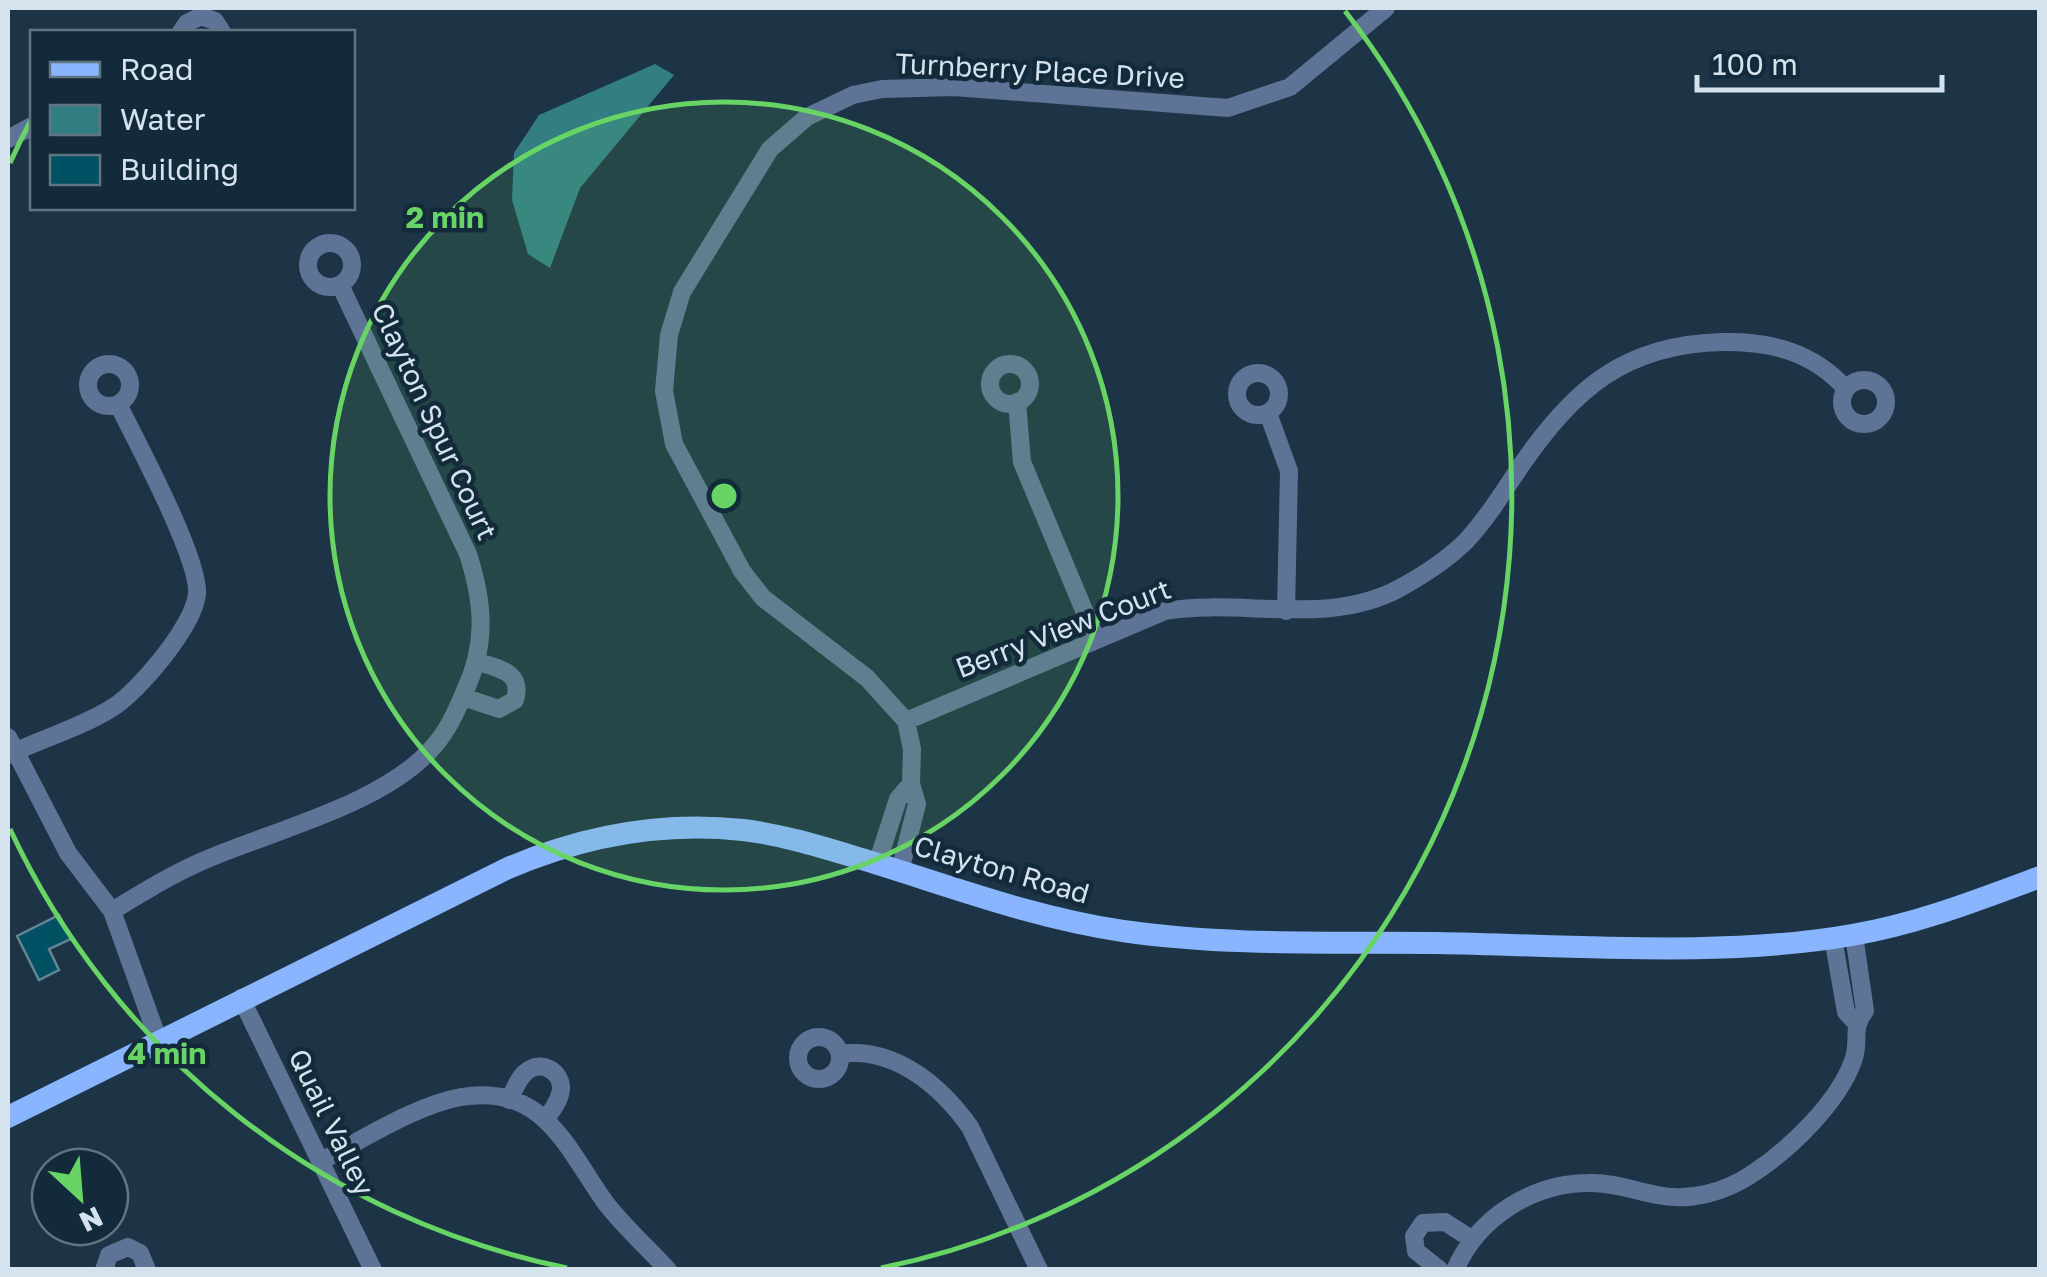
<svg xmlns="http://www.w3.org/2000/svg" width="2047" height="1277" font-family="'Golos Text',sans-serif">
<rect width="100%" height="100%" fill="#1c3445"/>
<path fill="#327e83" d="M 655,64 L 674,75 L 580,188 L 550,268 L 528,254 L 512,200 L 514,153 L 539,115 Z"/>
<path fill="#005164" stroke="#648692" stroke-width="2.5" d="M 59,915 L 71,939 L 49,949 L 59,970 L 39,980 L 17,936 Z"/>
<g fill="none" stroke-linecap="round" stroke-linejoin="round">
<path stroke="#5e7497" stroke-width="18" d="M 181,32 L 187,23 L 201,16 L 215,21 L 222,32
M 8,139 L 32,126
M308 265a22 22 0 1 1 44 0a22 22 0 1 1-44 0Z
M88 385a21 21 0 1 1 42 0a21 21 0 1 1-42 0Z
M990 384a20 20 0 1 1 40 0a20 20 0 1 1-40 0Z
M1237 394a21 21 0 1 1 42 0a21 21 0 1 1-42 0Z
M1842 402a22 22 0 1 1 44 0a22 22 0 1 1-44 0Z
M 1017,402 L 1022,462 L 1096,639
M 1268,413 L 1289,471 L 1286,611
M 463,697 L 499,709 L 515,700 C 523,672 500,669 478,662
M 906,721 L 1165,611 C 1241,598 1326,627 1398,589 C 1422,576 1447,560 1466,541 C 1487,519 1503,492 1520,467 C 1573,389 1625,344 1723,342 C 1772,341 1814,353 1846,389
M 8,737 L 68,853 L 112,911 L 158,1039
M 8,755 C 41,739 80,728 112,708 C 139,691 194,626 197,594 C 200,559 136,441 118,404
M 877,864 L 898,799 L 911,784
M 900,871 L 917,804 L 911,784 L 912,749 L 906,721 L 867,678 L 763,598 L 742,571 L 674,444 L 664,391 L 669,335 L 682,292 L 770,149 L 807,117 L 853,95 L 882,89 L 954,87 L 1228,108 L 1290,87 L 1386,8
M 112,911 C 142,893 172,874 205,860 C 274,830 385,804 434,746 C 448,730 456,712 464,693 C 487,645 484,604 468,554 L 340,285
M 1833,938 L 1846,1012 L 1856,1023
M 241,998 L 373,1270
M798 1058a21 21 0 1 1 42 0a21 21 0 1 1-42 0Z
M 840,1054 C 894,1046 941,1086 970,1127 L 1039,1270
M 509,1100 C 514,1091 518,1078 526,1072 C 540,1059 562,1071 561,1089 C 560,1101 552,1110 546,1119
M 321,1161 C 362,1140 416,1105 461,1097 C 544,1083 567,1149 605,1202 C 623,1226 647,1247 668,1270
M 104,1270 L 109,1255 L 128,1247 L 140,1253 L 147,1270
M 1440,1270 L 1416,1251 L 1414,1236 L 1423,1223 L 1445,1222 L 1473,1240
M 1455,1270 C 1478,1217 1533,1183 1589,1183 C 1612,1182 1635,1191 1657,1195 C 1690,1202 1725,1192 1752,1174 C 1789,1150 1838,1103 1853,1061 C 1861,1041 1850,1030 1865,1011 L 1854,935"/>
<path stroke="#88b5fd" stroke-width="22" d="M 8,1117 L 506,869 C 582,836 660,821 743,830 C 785,835 825,848 865,860 C 950,886 1034,918 1123,931 C 1226,946 1332,942 1436,943 C 1570,945 1722,958 1852,935 C 1917,924 1978,900 2040,877"/>
</g>
<circle cx="724" cy="496" r="394" fill="#67d465" fill-opacity=".12"/>
<g fill="none" stroke="#67d465" stroke-width="5">
<circle cx="724" cy="496" r="394"/>
<path d="M567 1268A788 788 0 0 1 10 829M10 163A788 788 0 0 1 31 120M1345 11A788 788 0 0 1 881 1268"/>
</g>
<g text-anchor="middle" dominant-baseline="central" stroke-width="9" stroke-linejoin="round" paint-order="stroke">
<g font-size="28" fill="#d5e3ee" stroke="#122a3a">
<text transform="translate(1040 70) rotate(3)">Turnberry Place Drive</text>
<text transform="translate(435 421) rotate(65)">Clayton Spur Court</text>
<text transform="translate(1063 628) rotate(-21)">Berry View Court</text>
<text transform="translate(1002 869) rotate(16)">Clayton Road</text>
<text transform="translate(332 1122) rotate(64)">Quail Valley</text>
</g>
</g>
<circle cx="724" cy="496" r="15" fill="#67d465" stroke="#122a3a" stroke-width="5"/>
<g font-size="30" text-anchor="middle" font-weight="bold" fill="#67d465" stroke="#122a3a" stroke-width="9" stroke-linejoin="round" paint-order="stroke">
<text x="445" y="228">2 min</text>
<text x="167" y="1064">4 min</text>
</g>
<rect width="2047" height="1277" fill="none" stroke="#d5e3ee" stroke-width="20"/>
<rect x="30" y="30" width="325" height="180" fill="#122a3a" stroke="#607482" stroke-width="2.5"/>
<rect x="50" y="62" width="50" height="15" fill="#88b5fd" stroke="#607482" stroke-width="2.5"/>
<text x="120" y="80" font-size="30" fill="#d5e3ee">Road</text>
<rect x="50" y="105" width="50" height="30" fill="#327e83" stroke="#607482" stroke-width="2.5"/>
<text x="120" y="130" font-size="30" fill="#d5e3ee">Water</text>
<rect x="50" y="155" width="50" height="30" fill="#005164" stroke="#607482" stroke-width="2.5"/>
<text x="120" y="180" font-size="30" fill="#d5e3ee">Building</text>
<g transform="translate(80 1197) rotate(154)"><circle r="48" fill="#122a3a" stroke="#607482" stroke-width="2.5"/>
<path d="M0-8L18 38L0 25L-18 38Z" fill="#67d465"/>
<text y="-15" font-size="28" font-weight="bold" text-anchor="middle" fill="#d5e3ee">N</text>
</g>
<path d="M1697 75v15h245v-15" fill="none" stroke="#d5e3ee" stroke-width="5"/>
<text x="1712" y="75" font-size="30" fill="#d5e3ee" stroke="#122a3a" stroke-width="8" paint-order="stroke">100 m</text>
</svg>
